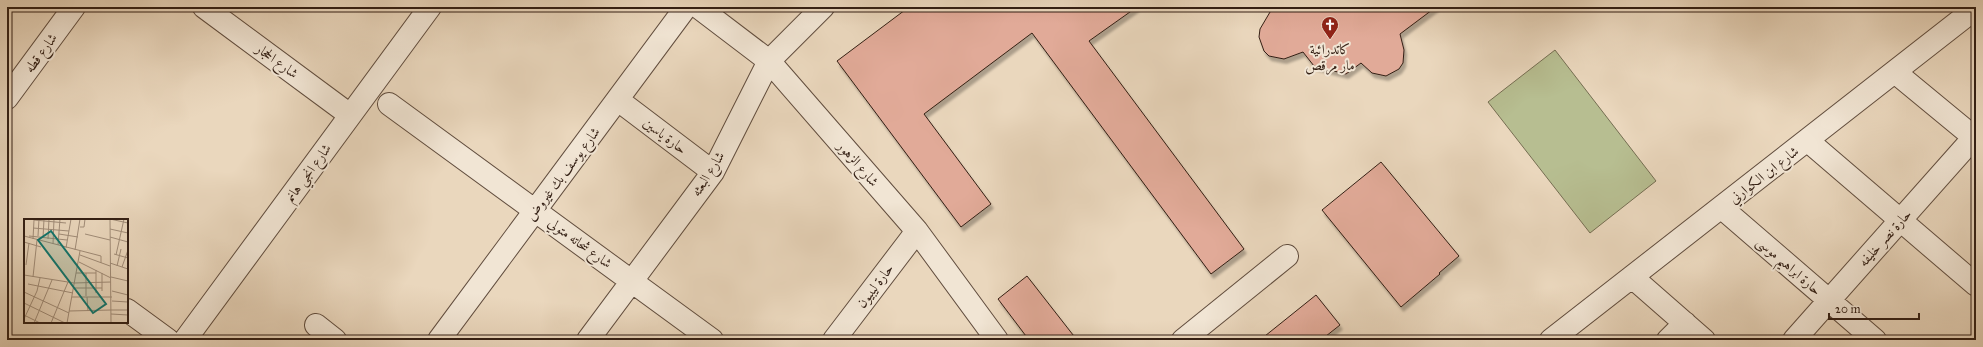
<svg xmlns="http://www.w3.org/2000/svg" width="1983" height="347" font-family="'IM FELL Great Primer',Amiri,serif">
<defs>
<filter id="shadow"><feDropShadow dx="2.5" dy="4.5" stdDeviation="1" flood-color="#0004"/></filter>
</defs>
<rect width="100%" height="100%" fill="#ead7bd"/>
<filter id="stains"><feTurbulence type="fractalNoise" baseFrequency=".005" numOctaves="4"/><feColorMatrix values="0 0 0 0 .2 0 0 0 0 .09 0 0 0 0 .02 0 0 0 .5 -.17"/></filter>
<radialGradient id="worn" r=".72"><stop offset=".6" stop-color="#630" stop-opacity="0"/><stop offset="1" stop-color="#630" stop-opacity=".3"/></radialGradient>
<path fill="#b7be91" stroke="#756e52" d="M 1555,50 L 1656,181 L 1590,233 L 1488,102 Z"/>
<path fill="#e1aa98" stroke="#331f14" filter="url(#shadow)" d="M 909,7 L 1137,7 L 1089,41 L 1244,249 L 1211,274 L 1032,33 L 924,114 L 991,204 L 961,227 L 837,61 Z
M 1273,7 L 1436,7 L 1400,34 L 1404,50 L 1403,63 L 1399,69 L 1386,76 L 1372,73 L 1361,63 L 1346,74 L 1314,66 L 1303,52 L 1284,59 L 1269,56 L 1264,51 L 1259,37 L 1260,29 Z
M 1381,162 L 1459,256 L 1439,273 L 1440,274 L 1401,307 L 1322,210 Z
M 1027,276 L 1077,340 L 1029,340 L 998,299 Z
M 1316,295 L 1340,325 L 1321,340 L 1260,340 Z"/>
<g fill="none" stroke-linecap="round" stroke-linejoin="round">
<defs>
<path id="minor" d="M 204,7 L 350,115
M 698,7 L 769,61 L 917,231 L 997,340
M 1896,73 L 1976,139
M 7,98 L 74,7
M 618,100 L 713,172
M 389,104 L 712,340
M 1808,141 L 1976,285
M 1722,208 L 1875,340
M 1632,277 L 1704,340
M 127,310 L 168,340
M 316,325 L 335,340
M 185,340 L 430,7
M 439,340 L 686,7
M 588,340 L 713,172 L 769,61 L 823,7
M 834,340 L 917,231
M 1183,340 L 1287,256
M 1551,340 L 1976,8
M 1668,340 L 1685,323
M 1794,340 L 1976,135"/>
</defs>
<use href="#minor" stroke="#614d3e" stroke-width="24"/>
<use href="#minor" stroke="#f1e5d4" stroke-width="22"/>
</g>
<defs>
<symbol id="church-pin" viewBox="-11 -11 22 30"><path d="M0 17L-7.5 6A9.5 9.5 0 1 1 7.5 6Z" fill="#8f2418" stroke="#f1e5d4"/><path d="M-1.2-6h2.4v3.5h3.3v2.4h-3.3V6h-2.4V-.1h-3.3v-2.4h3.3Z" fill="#fff"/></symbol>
</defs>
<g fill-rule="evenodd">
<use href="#church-pin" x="1320" y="15" width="20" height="27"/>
</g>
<g text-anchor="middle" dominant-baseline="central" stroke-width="4" stroke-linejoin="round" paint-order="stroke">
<g font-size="14" fill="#331f14" stroke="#f1e5d4">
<text x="1330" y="49">كاتدرائية<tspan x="1330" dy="16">مار مرقص</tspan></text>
</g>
<g font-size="14" fill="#331f14" stroke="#f1e5d4">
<text transform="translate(41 53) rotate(-54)">شارع قطه</text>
<text transform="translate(277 61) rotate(36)">شارع الحجار</text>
<text transform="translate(665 136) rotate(37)">حارة ياسين</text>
<text transform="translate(858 164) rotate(49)">شارع الزهور</text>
<text transform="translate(308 173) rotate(-54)">شارع انجي هانم</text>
<text transform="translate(563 174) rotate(-53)">شارع يوسف بك غيروض</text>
<text transform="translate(708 174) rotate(-58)">شارع البعثه</text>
<text transform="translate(1764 175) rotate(-38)">شارع ابن الكوارني</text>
<text transform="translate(1885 238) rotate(-48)">حارة نصر خليفه</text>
<text transform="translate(580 243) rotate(36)">شارع شحاته متولي</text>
<text transform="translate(1789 266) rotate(41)">حارة ابراهيم موسى</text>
<text transform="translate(875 286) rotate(-53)">حارة ليبيون</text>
</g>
</g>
<g transform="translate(24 219)">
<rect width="104" height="104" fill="#ead7bd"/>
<path fill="none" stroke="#a18d79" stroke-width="1" d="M 86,0 L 104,4M 86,0 L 87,104M 56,8 L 60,8 L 61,0M 9,9 L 45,12M 86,10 L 104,14M 35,15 L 54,18M 61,15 L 86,21M 0,17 L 77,37 L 77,44M 5,17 L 43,21M 14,17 L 15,0M 86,18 L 104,23M 19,19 L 20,0M 9,20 L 10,1 L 42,4M 24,20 L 25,0M 0,23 L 17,28M 29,25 L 30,0M 34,26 L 36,0M 42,29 L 47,0M 51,31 L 56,0M 90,35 L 104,39M 56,36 L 86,47M 92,36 L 100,0M 55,43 L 87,59M 86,44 L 104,50M 2,46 L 5,24M 93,47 L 97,30M 98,48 L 104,31M 72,51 L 72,74M 52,54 L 72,54M 62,54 L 62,77M 78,54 L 78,72M 0,56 L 50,64 L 87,63M 9,58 L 13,21M 87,58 L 104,62M 4,65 L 49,74M 50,69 L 78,69M 88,72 L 104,76M 0,73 L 45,94M 48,78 L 88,78M 63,78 L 64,92M 88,82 L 104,83M 0,84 L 41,104M 87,91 L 104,91M 45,92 L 87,91M 87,95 L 104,96M 0,96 L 16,104M 0,100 L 13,72 L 16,59M 10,104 L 28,61M 27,104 L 44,63M 43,104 L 56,32"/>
<path fill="#0f766e" fill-opacity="0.15" stroke="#0f766e" stroke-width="2" d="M 27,12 L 82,85 L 69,94 L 14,21 Z"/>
<rect width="104" height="104" fill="none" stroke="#331f14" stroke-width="2"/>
</g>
<rect width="1983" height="347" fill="none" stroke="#ead7bd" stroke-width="24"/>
<rect x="8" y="8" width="1967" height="331" fill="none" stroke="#331f14" stroke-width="2"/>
<rect x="12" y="12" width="1959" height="323" fill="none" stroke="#331f14"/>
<path d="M1829 313v6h90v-6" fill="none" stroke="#331f14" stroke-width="2"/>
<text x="1835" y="313" font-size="12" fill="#331f14" stroke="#f1e5d4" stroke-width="3" paint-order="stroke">20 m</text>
<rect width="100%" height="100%" filter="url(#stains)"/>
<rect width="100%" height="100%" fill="url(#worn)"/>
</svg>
